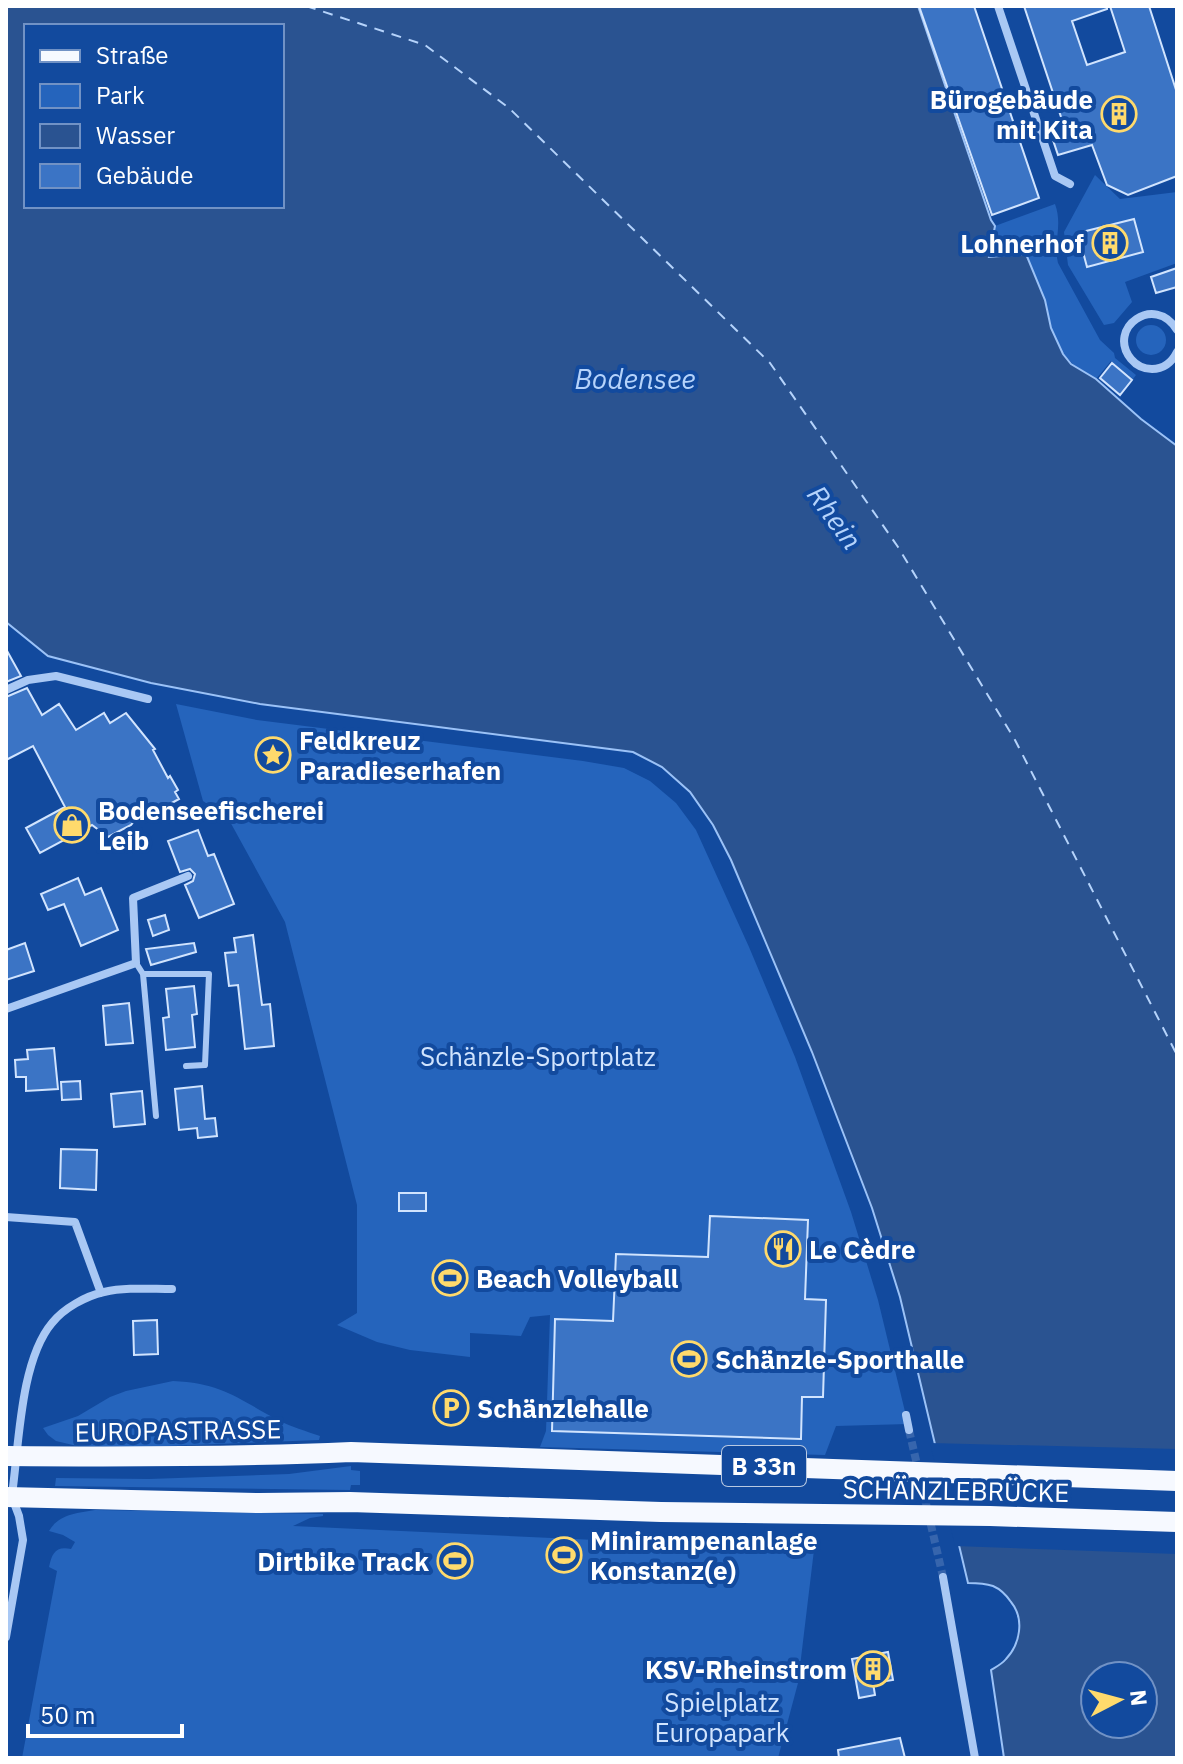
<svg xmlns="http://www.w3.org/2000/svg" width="1183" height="1764" font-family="'IBM Plex Sans',sans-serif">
<rect width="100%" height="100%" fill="#124a9e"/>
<path fill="#2564bc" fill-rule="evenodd" d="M 1095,175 L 1120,199 L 1177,192 L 1177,263 L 1125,282 L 1132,302 L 1114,323 L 1104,325 L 1068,265 L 1064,232 Z
M 1055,204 C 1063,226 1053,241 1058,263 L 1100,340 L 1114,353 L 1115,358 L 1136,375 L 1133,379 L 1111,361 L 1096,379 L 1074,365 L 1063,354 L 1052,330 L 1045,300 L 989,258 L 995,226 Z
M1136 340a15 15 0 1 1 30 0a15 15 0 1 1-30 0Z
M 176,704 L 257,720 L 583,761 L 624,768 L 650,781 L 676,803 L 696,830 L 749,947 L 795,1057 L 851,1212 L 878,1300 L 908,1424 L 836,1426 L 825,1455 L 540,1447 L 546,1431 L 550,1315 L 530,1317 L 521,1336 L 470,1333 L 470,1357 L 410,1350 L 377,1342 L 337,1325 L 357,1313 L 357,1205 L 285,922 L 228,818 L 203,801 ZM 710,1216 L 808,1220 L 805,1299 L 826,1300 L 823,1397 L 802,1397 L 801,1439 L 552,1431 L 555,1319 L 613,1321 L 616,1254 L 708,1257 Z
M 173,1381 C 222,1383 238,1399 278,1420 C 291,1427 306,1431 320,1436 L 319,1440 L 143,1447 L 77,1446 L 56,1441 L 48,1435 L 43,1428 L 78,1416 L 110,1397 L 126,1391 Z
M 351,1466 L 351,1470 L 360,1471 L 360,1485 L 351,1485 L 350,1490 L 55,1486 L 56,1478 L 149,1479 L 289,1474 Z
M 95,1510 L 323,1514 L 323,1516 L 310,1518 L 293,1526 L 814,1550 L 798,1683 L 778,1758 L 22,1758 L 57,1571 L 49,1567 C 52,1554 55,1546 71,1549 L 75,1542 L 63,1535 L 49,1531 C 59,1514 77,1513 95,1510 Z"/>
<path fill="#2a5391" stroke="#9bc2f7" stroke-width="2" fill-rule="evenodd" d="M 6,6 L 918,6 L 991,220 L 995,226 L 989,257 L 1026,254 L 1045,300 L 1051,328 L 1063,354 L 1071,364 L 1096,379 L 1141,419 L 1177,446 L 1177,1758 L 1004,1758 L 991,1670 C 996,1667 1002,1664 1006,1659 C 1020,1644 1025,1619 1011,1602 C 1007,1596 1000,1589 993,1586 C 984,1583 976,1583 968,1583 L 900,1297 L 872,1208 L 812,1052 L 731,860 L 713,825 L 690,792 L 662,767 L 633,752 L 260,704 L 151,683 L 48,656 L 6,622 ZM 26,26 L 282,26 L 282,206 L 26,206 ZM 1095,1676 L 1143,1676 L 1143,1724 L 1095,1724 Z"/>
<path fill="#124a9e" d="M 930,1443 L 1177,1449 L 1177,1554 L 955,1546 Z"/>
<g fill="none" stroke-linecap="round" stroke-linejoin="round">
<path stroke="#b5d3fb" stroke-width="2" stroke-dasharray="10 8" stroke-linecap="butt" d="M 306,6 L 425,45 L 509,108 L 770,363 L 898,547 L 1015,740 L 1177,1055"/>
</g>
<path fill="#3b74c5" stroke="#d1e4fe" stroke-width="2" d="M 919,6 L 974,6 L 1039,198 L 992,215 Z
M 1024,6 L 1107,6 L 1107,9 L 1072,21 L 1087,65 L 1125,52 L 1110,6 L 1149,6 L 1177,93 L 1177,176 L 1128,195 L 1107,185 L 1092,145 L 1058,155 L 1053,140 L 1067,135 Z
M 1134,219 L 1143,252 L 1087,267 L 1078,233 Z
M 1177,268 L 1177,287 L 1156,293 L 1151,277 Z
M 1112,363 L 1132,380 L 1120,395 L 1100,378 Z
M 6,649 L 21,676 L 6,682 Z
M 27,688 L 42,715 L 59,704 L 76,730 L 104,713 L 110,723 L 126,713 L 155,749 L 153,750 L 168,778 L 170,776 L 178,790 L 175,792 L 179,799 L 159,810 L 147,814 L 145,808 L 131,825 L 108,837 L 92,825 L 40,853 L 26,828 L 65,807 L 33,746 L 6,760 L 6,697 Z
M 198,830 L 208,856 L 214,854 L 234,904 L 199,918 L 185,885 L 193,881 L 195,874 L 190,869 L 180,872 L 168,841 Z
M 78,878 L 85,895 L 101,888 L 118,930 L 81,946 L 64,904 L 48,910 L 41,894 Z
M 165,915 L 169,930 L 153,936 L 148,920 Z
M 253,935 L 262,1005 L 270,1004 L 274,1046 L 245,1049 L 238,985 L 229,986 L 225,953 L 236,952 L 234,938 Z
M 25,943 L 34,971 L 6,980 L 6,950 Z
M 194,943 L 196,952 L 151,965 L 146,949 Z
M 194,986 L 197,1014 L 192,1015 L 195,1047 L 166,1050 L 163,1018 L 169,1017 L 166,989 Z
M 129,1003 L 133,1043 L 106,1045 L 103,1006 Z
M 54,1048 L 58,1089 L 26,1091 L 26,1077 L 16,1077 L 15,1060 L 28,1059 L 27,1050 Z
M 80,1081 L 81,1099 L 62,1100 L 61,1082 Z
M 202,1086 L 205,1119 L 215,1118 L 217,1136 L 198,1138 L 197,1128 L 179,1130 L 175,1089 Z
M 142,1091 L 145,1124 L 114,1127 L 111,1094 Z
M 61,1149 L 97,1150 L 96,1190 L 60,1188 Z
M 399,1193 L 426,1193 L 426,1211 L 399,1211 Z
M 710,1216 L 808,1220 L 805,1299 L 826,1300 L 823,1397 L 802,1397 L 801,1439 L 552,1431 L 555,1319 L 613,1321 L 616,1254 L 708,1257 Z
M 157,1320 L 158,1354 L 134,1355 L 133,1321 Z
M 888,1652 L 893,1680 L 873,1683 L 875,1695 L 859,1698 L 852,1659 Z
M 900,1738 L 905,1758 L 839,1758 L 838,1750 Z"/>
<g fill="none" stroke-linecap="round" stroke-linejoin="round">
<path stroke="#3665ad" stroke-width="8" stroke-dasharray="8 4" stroke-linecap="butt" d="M 909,1430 L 943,1577"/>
<path stroke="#a9c8f4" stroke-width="6" d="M 136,963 L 143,974 L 209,974 L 205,1065 L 186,1066
M 143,974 L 156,1116"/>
<path stroke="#a9c8f4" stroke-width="8" d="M 998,6 L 1055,176 L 1070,184
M 1177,330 C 1155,293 1106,328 1131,359 C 1136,365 1144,369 1152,369 C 1164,369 1172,362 1177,352
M 6,690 L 28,680 L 56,676 L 148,699
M 6,1009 L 136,963 L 133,898 L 188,876
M 6,1217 L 75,1222 L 101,1293
M 906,1415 L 909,1430
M 12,1495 C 19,1446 20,1361 52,1323 C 64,1308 86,1296 104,1292 C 126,1287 149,1289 172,1289
M 943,1577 L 975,1758
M 6,1637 L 23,1540 L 19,1516 L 13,1500"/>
<path stroke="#f6f9ff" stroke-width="20" d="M 6,1456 C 121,1457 236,1457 351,1452 L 1177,1481
M 6,1497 L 259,1503 L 350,1502 L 661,1512 L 990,1516 L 1177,1522"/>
</g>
<defs>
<symbol id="building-ring" viewBox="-11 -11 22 22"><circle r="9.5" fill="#124a9e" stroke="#ffda6c" stroke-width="1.5"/><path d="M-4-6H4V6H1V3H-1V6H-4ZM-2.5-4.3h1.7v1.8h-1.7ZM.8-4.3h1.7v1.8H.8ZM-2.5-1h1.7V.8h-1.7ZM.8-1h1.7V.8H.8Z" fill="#ffda6c"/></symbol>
<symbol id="sight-ring" viewBox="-11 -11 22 22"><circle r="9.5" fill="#124a9e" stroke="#ffda6c" stroke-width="1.5"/><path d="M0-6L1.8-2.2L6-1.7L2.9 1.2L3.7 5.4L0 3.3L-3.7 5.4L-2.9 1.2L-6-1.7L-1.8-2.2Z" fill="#ffda6c"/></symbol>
<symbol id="shop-ring" viewBox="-11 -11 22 22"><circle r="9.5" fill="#124a9e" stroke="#ffda6c" stroke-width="1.5"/><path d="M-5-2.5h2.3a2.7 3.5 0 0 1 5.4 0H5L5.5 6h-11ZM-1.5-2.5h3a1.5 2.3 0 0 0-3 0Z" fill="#ffda6c"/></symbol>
<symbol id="restaurant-ring" viewBox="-11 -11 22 22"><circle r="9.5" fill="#124a9e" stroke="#ffda6c" stroke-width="1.5"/><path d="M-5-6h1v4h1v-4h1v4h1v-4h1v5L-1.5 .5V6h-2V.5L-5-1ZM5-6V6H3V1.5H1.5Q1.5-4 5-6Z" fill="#ffda6c"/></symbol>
<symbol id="stadium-ring" viewBox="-11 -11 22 22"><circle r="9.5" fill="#124a9e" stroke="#ffda6c" stroke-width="1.5"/><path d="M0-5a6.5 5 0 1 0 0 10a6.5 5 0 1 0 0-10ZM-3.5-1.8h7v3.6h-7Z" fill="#ffda6c"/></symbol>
<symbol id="parking-ring" viewBox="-11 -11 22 22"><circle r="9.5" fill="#124a9e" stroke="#ffda6c" stroke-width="1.5"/><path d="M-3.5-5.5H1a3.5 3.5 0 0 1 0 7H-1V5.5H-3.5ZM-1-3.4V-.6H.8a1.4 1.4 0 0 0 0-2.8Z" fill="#ffda6c"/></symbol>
</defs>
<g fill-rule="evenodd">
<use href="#building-ring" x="1099" y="94" width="40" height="40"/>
<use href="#building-ring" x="1090" y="223" width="40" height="40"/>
<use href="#sight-ring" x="253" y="735" width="40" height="40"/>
<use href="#shop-ring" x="52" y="805" width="40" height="40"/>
<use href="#restaurant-ring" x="763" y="1229" width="40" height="40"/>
<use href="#stadium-ring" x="430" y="1258" width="40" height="40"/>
<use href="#stadium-ring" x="669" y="1339" width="40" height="40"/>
<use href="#parking-ring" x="431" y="1388" width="40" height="40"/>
<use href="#stadium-ring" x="544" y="1535" width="40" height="40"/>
<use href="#stadium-ring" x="435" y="1541" width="40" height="40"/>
<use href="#building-ring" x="853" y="1649" width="40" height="40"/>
</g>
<g text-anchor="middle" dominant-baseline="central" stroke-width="8" stroke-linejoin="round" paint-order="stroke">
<rect fill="#124a9e" stroke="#b8c9e2" stroke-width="2" x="722" y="1446" width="84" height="40" rx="6"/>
<g font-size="24" font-weight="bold" fill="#fff">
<text x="764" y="1466">B 33n</text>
</g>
<g font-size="26" font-weight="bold" fill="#fff" stroke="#124a9e" text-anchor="start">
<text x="1093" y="99" text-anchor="end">Bürogebäude<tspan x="1093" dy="30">mit Kita</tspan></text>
<text x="1084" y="243" text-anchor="end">Lohnerhof</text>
<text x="299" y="740">Feldkreuz<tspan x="299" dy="30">Paradieserhafen</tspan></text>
<text x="98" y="810">Bodenseefischerei<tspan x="98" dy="30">Leib</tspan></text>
<text x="809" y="1249">Le Cèdre</text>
<text x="476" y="1278">Beach Volleyball</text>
<text x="715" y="1359">Schänzle-Sporthalle</text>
<text x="477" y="1408">Schänzlehalle</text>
<text x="590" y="1540">Minirampenanlage<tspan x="590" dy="30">Konstanz(e)</tspan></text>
<text x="429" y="1561" text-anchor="end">Dirtbike Track</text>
<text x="847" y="1669" text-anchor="end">KSV-Rheinstrom</text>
</g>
<g font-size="26" fill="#d1e4fe" stroke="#124a9e">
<text x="538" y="1056">Schänzle-Sportplatz</text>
<text x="722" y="1702">Spielplatz<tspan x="722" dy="30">Europapark</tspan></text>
</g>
<g font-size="26" fill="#fff" stroke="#124a9e">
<text transform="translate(178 1430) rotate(-1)">EUROPASTRASSE</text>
<text transform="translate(956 1490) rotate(1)">SCHÄNZLEBRÜCKE</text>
</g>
<g font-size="28" font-style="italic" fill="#b5d3fb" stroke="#124a9e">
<text x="635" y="378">Bodensee</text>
<text transform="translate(835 517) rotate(54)">Rhein</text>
</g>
</g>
<rect width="1183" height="1764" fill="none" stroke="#ffffff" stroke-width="16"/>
<rect x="24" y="24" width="260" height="184" fill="#124a9e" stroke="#7192c5" stroke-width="2"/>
<rect x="40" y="50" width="40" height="12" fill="#f6f9ff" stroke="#7192c5" stroke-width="2"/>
<text x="96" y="64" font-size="24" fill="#ffffff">Straße</text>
<rect x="40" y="84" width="40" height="24" fill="#2564bc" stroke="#7192c5" stroke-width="2"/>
<text x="96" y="104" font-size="24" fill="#ffffff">Park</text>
<rect x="40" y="124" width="40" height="24" fill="#2a5391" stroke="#7192c5" stroke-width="2"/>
<text x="96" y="144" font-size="24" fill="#ffffff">Wasser</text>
<rect x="40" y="164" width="40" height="24" fill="#3b74c5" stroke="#7192c5" stroke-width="2"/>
<text x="96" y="184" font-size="24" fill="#ffffff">Gebäude</text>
<g transform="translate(1119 1700) rotate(84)"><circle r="38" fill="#124a9e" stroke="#7192c5" stroke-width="2"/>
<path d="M0-6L14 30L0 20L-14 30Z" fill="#ffda6c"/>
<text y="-12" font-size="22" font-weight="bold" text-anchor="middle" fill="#ffffff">N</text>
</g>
<path d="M28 1724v12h154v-12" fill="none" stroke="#ffffff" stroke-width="4"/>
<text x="40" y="1724" font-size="24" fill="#ffffff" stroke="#124a9e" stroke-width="6" paint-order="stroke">50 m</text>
</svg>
